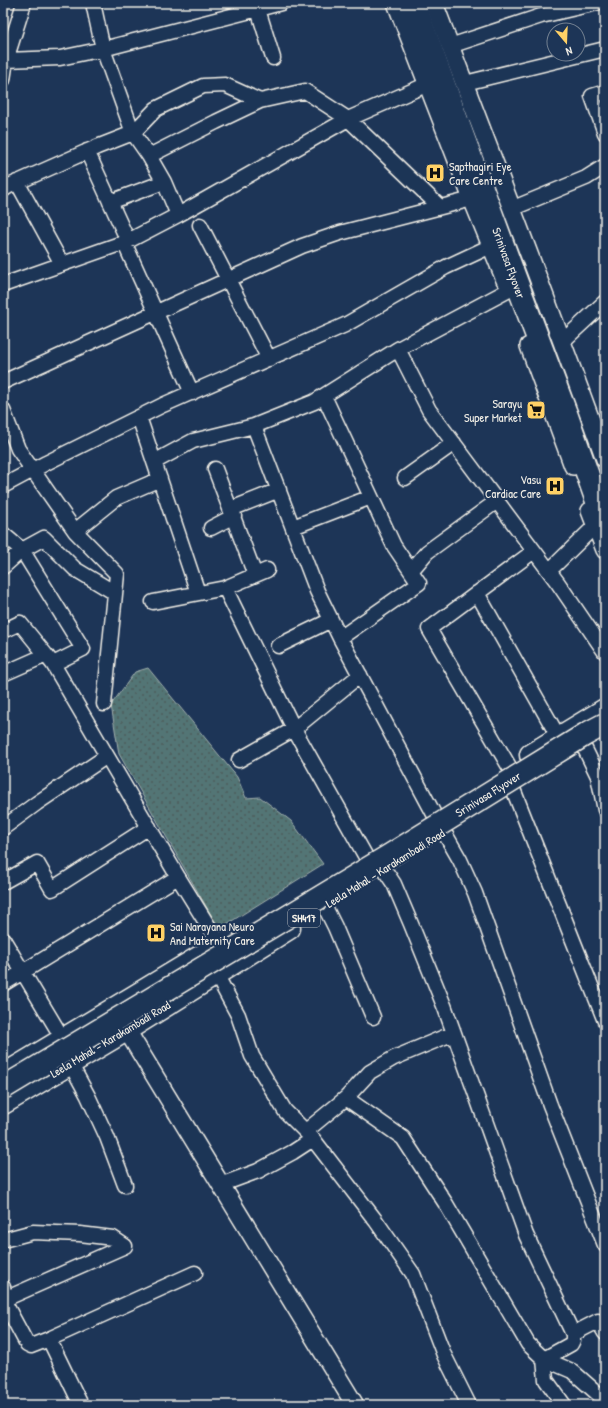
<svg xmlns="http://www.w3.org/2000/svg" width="608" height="1408" font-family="'Patrick Hand',sans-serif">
<defs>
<pattern id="park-dots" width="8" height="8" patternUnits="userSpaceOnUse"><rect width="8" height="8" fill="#537474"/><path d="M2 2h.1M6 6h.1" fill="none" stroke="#4e5c5b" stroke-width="1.8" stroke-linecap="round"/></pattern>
</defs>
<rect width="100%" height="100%" fill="#1d3557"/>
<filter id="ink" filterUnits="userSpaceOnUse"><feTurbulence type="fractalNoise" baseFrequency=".025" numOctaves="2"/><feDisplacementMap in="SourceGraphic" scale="8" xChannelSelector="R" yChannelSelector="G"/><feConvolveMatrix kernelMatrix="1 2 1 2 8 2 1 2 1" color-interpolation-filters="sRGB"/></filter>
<g filter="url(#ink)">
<path fill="url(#park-dots)" stroke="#a4b2ae" d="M 148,668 L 237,777 L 246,798 L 260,797 L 291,821 L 323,864 L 219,929 L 119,754 L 111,705 L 135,672 Z"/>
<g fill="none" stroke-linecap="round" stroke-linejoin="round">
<defs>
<path id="minor" d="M 93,3 L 103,49 L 133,133 L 149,156 L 164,182 L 178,215
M 256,3 L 273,58
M 450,46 L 541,16 L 597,3
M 6,60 L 60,58 L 103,49 L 281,3
M 3,80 L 6,60 L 24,3
M 465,83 L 605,49
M 605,92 L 592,96 L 605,133
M 87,151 L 128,241
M 149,156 L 216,122 L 260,101 L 305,91 L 348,119 L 440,207
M 17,182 L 62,264
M 3,190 L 9,186 L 97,147 L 133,133 L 156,109 L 203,86 L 225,85 L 260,101
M 110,202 L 164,182
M 511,209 L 586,178 L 605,166
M 200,225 L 269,359
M 124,242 L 192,393
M 3,285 L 128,241 L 178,215 L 348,119 L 428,84
M 563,341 L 605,302
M 398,349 L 429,410 L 558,583 L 605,652
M 3,382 L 302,246 L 340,233 L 472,199
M 324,396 L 394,546 L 419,583 L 340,638
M 3,410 L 18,449 L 75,531 L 117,574 L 104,704
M 139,417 L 198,593
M 254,426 L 317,591 L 340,638 L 435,816
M 154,462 L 193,441 L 254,426 L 314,402 L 398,349 L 509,290
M 215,469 L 255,575
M 405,478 L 454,443
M 3,486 L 46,463 L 163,405 L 345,325 L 446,267 L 491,246
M 231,509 L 279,490
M 293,527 L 371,497
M 211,528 L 234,516
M 75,531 L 116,498 L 160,479
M 3,534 L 22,550 L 83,649 L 53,664
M 3,567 L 22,550 L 44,538 L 75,569 L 115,593
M 411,571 L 427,552 L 497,501
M 549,571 L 595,526
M 225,588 L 294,729 L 366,857
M 477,593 L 559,738
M 153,602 L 225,588 L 267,570
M 3,631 L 20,623 L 46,655
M 278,646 L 331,620
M 3,674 L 46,655 L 53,664 L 178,877 L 220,945
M 584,747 L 598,776 L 605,810
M 239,760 L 294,729 L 360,675
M 510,768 L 429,629 L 534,551
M 513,789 L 605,1021
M 3,828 L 37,803 L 107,756
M 444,832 L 460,860 L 475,893 L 550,1105 L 605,1245
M 384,869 L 394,884 L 411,924 L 445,1008 L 526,1235 L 573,1334 L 573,1340 L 571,1344 L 544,1359
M 3,882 L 37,863 L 52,889 L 149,827
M 324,905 L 335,927 L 373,1017
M 3,939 L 63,1039
M 216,974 L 238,1015 L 252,1056 L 285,1111 L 313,1139 L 376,1221 L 413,1274 L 444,1355 L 469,1405
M 3,984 L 178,877
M 70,1063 L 88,1096 L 107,1137 L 125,1185
M 346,1098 L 403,1138 L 446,1204 L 528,1344 L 544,1359 L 546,1380 L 564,1405
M 306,1131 L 346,1098 L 370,1072 L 394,1058 L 454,1033
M 220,1185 L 258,1171 L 293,1152 L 313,1139
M 3,1240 L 33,1232 L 80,1234 L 113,1238 L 125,1246
M 3,1287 L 6,1305 L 27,1344 L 31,1346 L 49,1339 L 195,1273
M 5,1299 L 125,1246
M 573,1334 L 598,1321 L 605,1333
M 49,1339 L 81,1405
M 544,1359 L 572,1371 L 605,1400"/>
<path id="tertiary" d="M 396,3 L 472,199 L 505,280
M 434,3 C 491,155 550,306 605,459
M 529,346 L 573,466
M 590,511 L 605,550
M 120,1019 L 355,1405"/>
<path id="primary" d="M 414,3 L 511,267 L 567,416 L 605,524
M 531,755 L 605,710
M 6,1074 L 225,942
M 3,1103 L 126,1030 L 289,928"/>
</defs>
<use href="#minor" stroke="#f4f1e8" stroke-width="17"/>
<use href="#tertiary" stroke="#f4f1e8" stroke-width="20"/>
<use href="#primary" stroke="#f4f1e8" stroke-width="25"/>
<use href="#minor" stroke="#1d3557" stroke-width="14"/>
<use href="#tertiary" stroke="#1d3557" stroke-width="17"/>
<use href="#primary" stroke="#1d3557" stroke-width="22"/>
<defs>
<path id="primary-bridge" d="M 3,1088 L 387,857 L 586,734 L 605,724"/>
</defs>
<use href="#primary-bridge" stroke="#f4f1e8" stroke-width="25" stroke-linecap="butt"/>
<use href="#primary-bridge" stroke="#1d3557" stroke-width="22"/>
</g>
</g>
<defs>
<symbol id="hospital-square" viewBox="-11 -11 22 22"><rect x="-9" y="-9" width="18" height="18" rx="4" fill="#ffd166" stroke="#1d3557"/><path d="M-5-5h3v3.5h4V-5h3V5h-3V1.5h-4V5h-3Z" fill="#111"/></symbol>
<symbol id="supermarket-square" viewBox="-11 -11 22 22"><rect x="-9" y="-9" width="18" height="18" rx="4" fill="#ffd166" stroke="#1d3557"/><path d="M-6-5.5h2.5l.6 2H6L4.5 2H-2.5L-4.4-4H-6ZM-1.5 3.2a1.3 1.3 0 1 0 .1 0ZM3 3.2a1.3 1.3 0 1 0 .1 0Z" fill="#111"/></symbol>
</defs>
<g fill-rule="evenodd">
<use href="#hospital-square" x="424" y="162" width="22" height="22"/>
<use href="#supermarket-square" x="525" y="399" width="22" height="22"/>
<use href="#hospital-square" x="544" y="475" width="22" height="22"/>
<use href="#hospital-square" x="145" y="922" width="22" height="22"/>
</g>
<g text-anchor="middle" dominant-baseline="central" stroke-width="4" stroke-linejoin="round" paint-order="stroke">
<rect fill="#1d3557" stroke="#b4b9bc" stroke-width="1" x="288" y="909" width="32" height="18" rx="3"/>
<g font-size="11" font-weight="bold" fill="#f4f1e8">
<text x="304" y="918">SH417</text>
</g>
<g font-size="12" fill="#f4f1e8" stroke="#1d3557" text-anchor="start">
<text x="449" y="166">Sapthagiri Eye<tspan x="449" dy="14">Care Centre</tspan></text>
<text x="522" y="403" text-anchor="end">Sarayu<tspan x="522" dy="14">Super Market</tspan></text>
<text x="541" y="479" text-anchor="end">Vasu<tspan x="541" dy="14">Cardiac Care</tspan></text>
<text x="170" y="926">Sai Narayana Neuro<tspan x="170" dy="14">And Maternity Care</tspan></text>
</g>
<g font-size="12" fill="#f4f1e8" stroke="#1d3557">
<text transform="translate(509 263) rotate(70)">Srinivasa Flyover</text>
<text transform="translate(488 794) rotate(-32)">Srinivasa Flyover</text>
<text transform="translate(385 868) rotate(-32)">Leela Mahal - Karakambadi Road</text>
<text transform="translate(110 1039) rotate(-31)">Leela Mahal - Karakambadi Road</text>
</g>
</g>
<rect width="608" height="1408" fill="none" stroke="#1d3557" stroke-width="16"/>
<rect x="8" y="8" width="592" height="1392" fill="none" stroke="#f4f1e8" stroke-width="1.5" filter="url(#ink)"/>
<g transform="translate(566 42) rotate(161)"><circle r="19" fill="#1d3557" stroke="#738091"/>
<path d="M0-3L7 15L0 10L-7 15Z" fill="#ffd166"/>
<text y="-6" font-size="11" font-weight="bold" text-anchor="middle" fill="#f4f1e8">N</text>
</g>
</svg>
